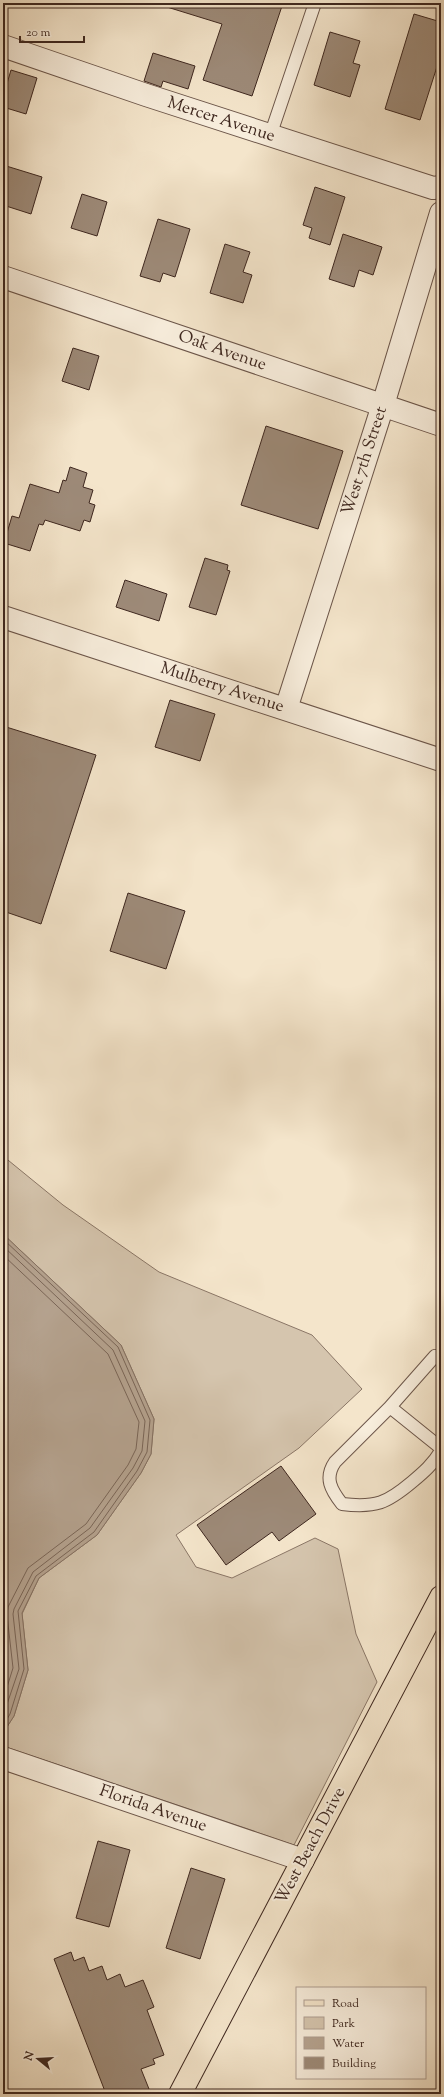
<svg xmlns="http://www.w3.org/2000/svg" width="444" height="2097" font-family="'Sorts Mill Goudy',serif">
<rect width="100%" height="100%" fill="#f4e5cb"/>
<filter id="stains"><feTurbulence type="fractalNoise" baseFrequency=".005" numOctaves="4"/><feColorMatrix values="0 0 0 0 .2 0 0 0 0 .09 0 0 0 0 .02 0 0 0 .5 -.17"/></filter>
<radialGradient id="worn" r=".72"><stop offset=".6" stop-color="#630" stop-opacity="0"/><stop offset="1" stop-color="#630" stop-opacity=".3"/></radialGradient>
<path fill="#d5c5ae" stroke="#8a7666" d="M 3,1156 L 63,1205 L 159,1272 L 312,1335 L 362,1389 L 299,1448 L 176,1535 L 196,1567 L 232,1578 L 315,1538 L 338,1549 L 356,1634 L 377,1682 L 294,1845 L 3,1746 L 3,1733 L 14,1716 L 28,1670 L 22,1614 L 39,1578 L 97,1535 L 141,1473 L 151,1454 L 154,1419 L 121,1345 L 3,1234 Z"/>
<path fill="#b6a491" stroke="#867263" d="M 3,1234 L 121,1345 L 154,1419 L 151,1454 L 141,1473 L 97,1535 L 39,1578 L 22,1613 L 28,1670 L 14,1716 L 3,1733 Z"/>
<g fill="none" stroke-linecap="round" stroke-linejoin="round">
<path stroke="#7a6658" stroke-width="1" d="M 3,1239 L 118,1347 L 150,1420 L 147,1452 L 137,1471 L 94,1532 L 36,1576 L 18,1611 L 24,1669 L 10,1714 L 3,1726
M 3,1246 L 113,1350 L 145,1421 L 142,1451 L 133,1468 L 90,1528 L 33,1572 L 14,1609 L 13,1614 L 19,1669 L 3,1716
M 3,1255 L 108,1354 L 139,1422 L 136,1449 L 128,1465 L 86,1524 L 28,1568 L 8,1607 L 7,1615 L 13,1668 L 3,1700"/>
</g>
<path fill="#9d8a78" stroke="#3e271f" d="M 168,3 L 283,3 L 252,96 L 203,80 L 222,24 L 167,7 Z
M 414,14 L 441,22 L 441,54 L 420,120 L 385,109 Z
M 330,32 L 360,41 L 353,63 L 360,65 L 350,97 L 314,85 Z
M 153,53 L 195,66 L 188,89 L 163,81 L 161,87 L 144,81 Z
M 11,70 L 37,78 L 26,114 L 3,107 L 3,97 Z
M 3,165 L 42,177 L 31,214 L 3,205 Z
M 315,187 L 345,197 L 330,245 L 309,238 L 312,228 L 303,225 Z
M 82,194 L 107,202 L 97,236 L 71,228 Z
M 158,219 L 190,229 L 175,277 L 163,273 L 160,282 L 140,276 Z
M 343,234 L 382,247 L 373,275 L 359,270 L 354,287 L 329,279 Z
M 225,244 L 250,252 L 243,272 L 252,275 L 243,303 L 210,293 Z
M 73,348 L 99,356 L 89,390 L 62,381 Z
M 266,426 L 343,451 L 318,529 L 241,505 Z
M 70,467 L 87,473 L 83,487 L 93,490 L 89,503 L 95,505 L 90,522 L 84,520 L 80,531 L 45,520 L 43,525 L 39,524 L 30,551 L 4,543 L 12,516 L 19,518 L 30,484 L 59,493 L 63,480 L 66,481 Z
M 205,558 L 228,565 L 227,570 L 230,571 L 216,615 L 189,607 Z
M 125,580 L 167,594 L 159,621 L 116,607 Z
M 170,700 L 215,714 L 200,761 L 155,747 Z
M 3,726 L 96,755 L 41,924 L 3,911 Z
M 128,893 L 185,911 L 166,969 L 110,951 Z
M 281,1466 L 316,1514 L 279,1541 L 272,1532 L 226,1565 L 197,1525 Z
M 98,1841 L 130,1850 L 109,1927 L 76,1918 Z
M 191,1868 L 225,1879 L 200,1959 L 166,1948 Z
M 71,1952 L 74,1961 L 84,1957 L 89,1971 L 102,1966 L 107,1980 L 120,1974 L 125,1987 L 143,1980 L 154,2007 L 147,2010 L 164,2055 L 153,2059 L 155,2064 L 141,2069 L 149,2089 L 138,2094 L 106,2094 L 54,1959 Z"/>
<g fill="none" stroke-linecap="round" stroke-linejoin="round">
<defs>
<path id="lane" d="M 270,136 L 315,3
M 441,1360 L 435,1356 L 390,1407 L 441,1448
M 390,1407 L 335,1462 C 324,1478 331,1490 342,1504 C 376,1508 387,1503 412,1482 C 424,1472 433,1464 441,1451"/>
<path id="street" d="M 3,46 L 146,95 L 433,188 L 441,187
M 3,277 L 441,425
M 3,617 L 441,760
M 286,709 L 383,405 L 441,213
M 3,1758 L 303,1860"/>
<path id="primary" d="M 180,2094 L 441,1597"/>
</defs>
<use href="#lane" stroke="#6c564a" stroke-width="14"/>
<use href="#street" stroke="#6c564a" stroke-width="24"/>
<use href="#primary" stroke="#3e271f" stroke-width="24"/>
<use href="#lane" stroke="#f8eedd" stroke-width="12"/>
<use href="#street" stroke="#f8eedd" stroke-width="22"/>
<use href="#primary" stroke="#f4e5cb" stroke-width="22"/>
</g>
<g text-anchor="middle" dominant-baseline="central" stroke-width="4" stroke-linejoin="round" paint-order="stroke">
<g font-size="17" fill="#3e271f" stroke="#f8eedd">
<text transform="translate(221 120) rotate(18)">Mercer Avenue</text>
<text transform="translate(222 351) rotate(19)">Oak Avenue</text>
<text transform="translate(365 461) rotate(-72)">West 7th Street</text>
<text transform="translate(222 688) rotate(18)">Mulberry Avenue</text>
<text transform="translate(153 1809) rotate(19)">Florida Avenue</text>
<text transform="translate(311 1846) rotate(-62)">West Beach Drive</text>
</g>
</g>
<rect width="444" height="2097" fill="none" stroke="#f4e5cb" stroke-width="16"/>
<rect x="4" y="4" width="436" height="2089" fill="none" stroke="#3e271f" stroke-width="2"/>
<rect x="8" y="8" width="428" height="2081" fill="none" stroke="#3e271f"/>
<rect x="296" y="1987" width="130" height="92" fill="#f8eedd" stroke="#ae9e91"/>
<rect x="304" y="2000" width="20" height="6" fill="#f4e5cb" stroke="#ae9e91"/>
<text x="332" y="2007" font-size="12" fill="#3e271f">Road</text>
<rect x="304" y="2017" width="20" height="12" fill="#d5c5ae" stroke="#ae9e91"/>
<text x="332" y="2027" font-size="12" fill="#3e271f">Park</text>
<rect x="304" y="2037" width="20" height="12" fill="#b6a491" stroke="#ae9e91"/>
<text x="332" y="2047" font-size="12" fill="#3e271f">Water</text>
<rect x="304" y="2057" width="20" height="12" fill="#9d8a78" stroke="#ae9e91"/>
<text x="332" y="2067" font-size="12" fill="#3e271f">Building</text>
<g transform="translate(38 2059) rotate(288)" stroke="#f8eedd" stroke-width="3" paint-order="stroke">
<path d="M0-3L7 15L0 10L-7 15Z" fill="#3e271f"/>
<text y="-6" font-size="11" font-weight="bold" text-anchor="middle" fill="#3e271f">N</text>
</g>
<path d="M20 36v6h64v-6" fill="none" stroke="#3e271f" stroke-width="2"/>
<text x="26" y="36" font-size="12" fill="#3e271f" stroke="#f8eedd" stroke-width="3" paint-order="stroke">20 m</text>
<rect width="100%" height="100%" filter="url(#stains)"/>
<rect width="100%" height="100%" fill="url(#worn)"/>
</svg>
